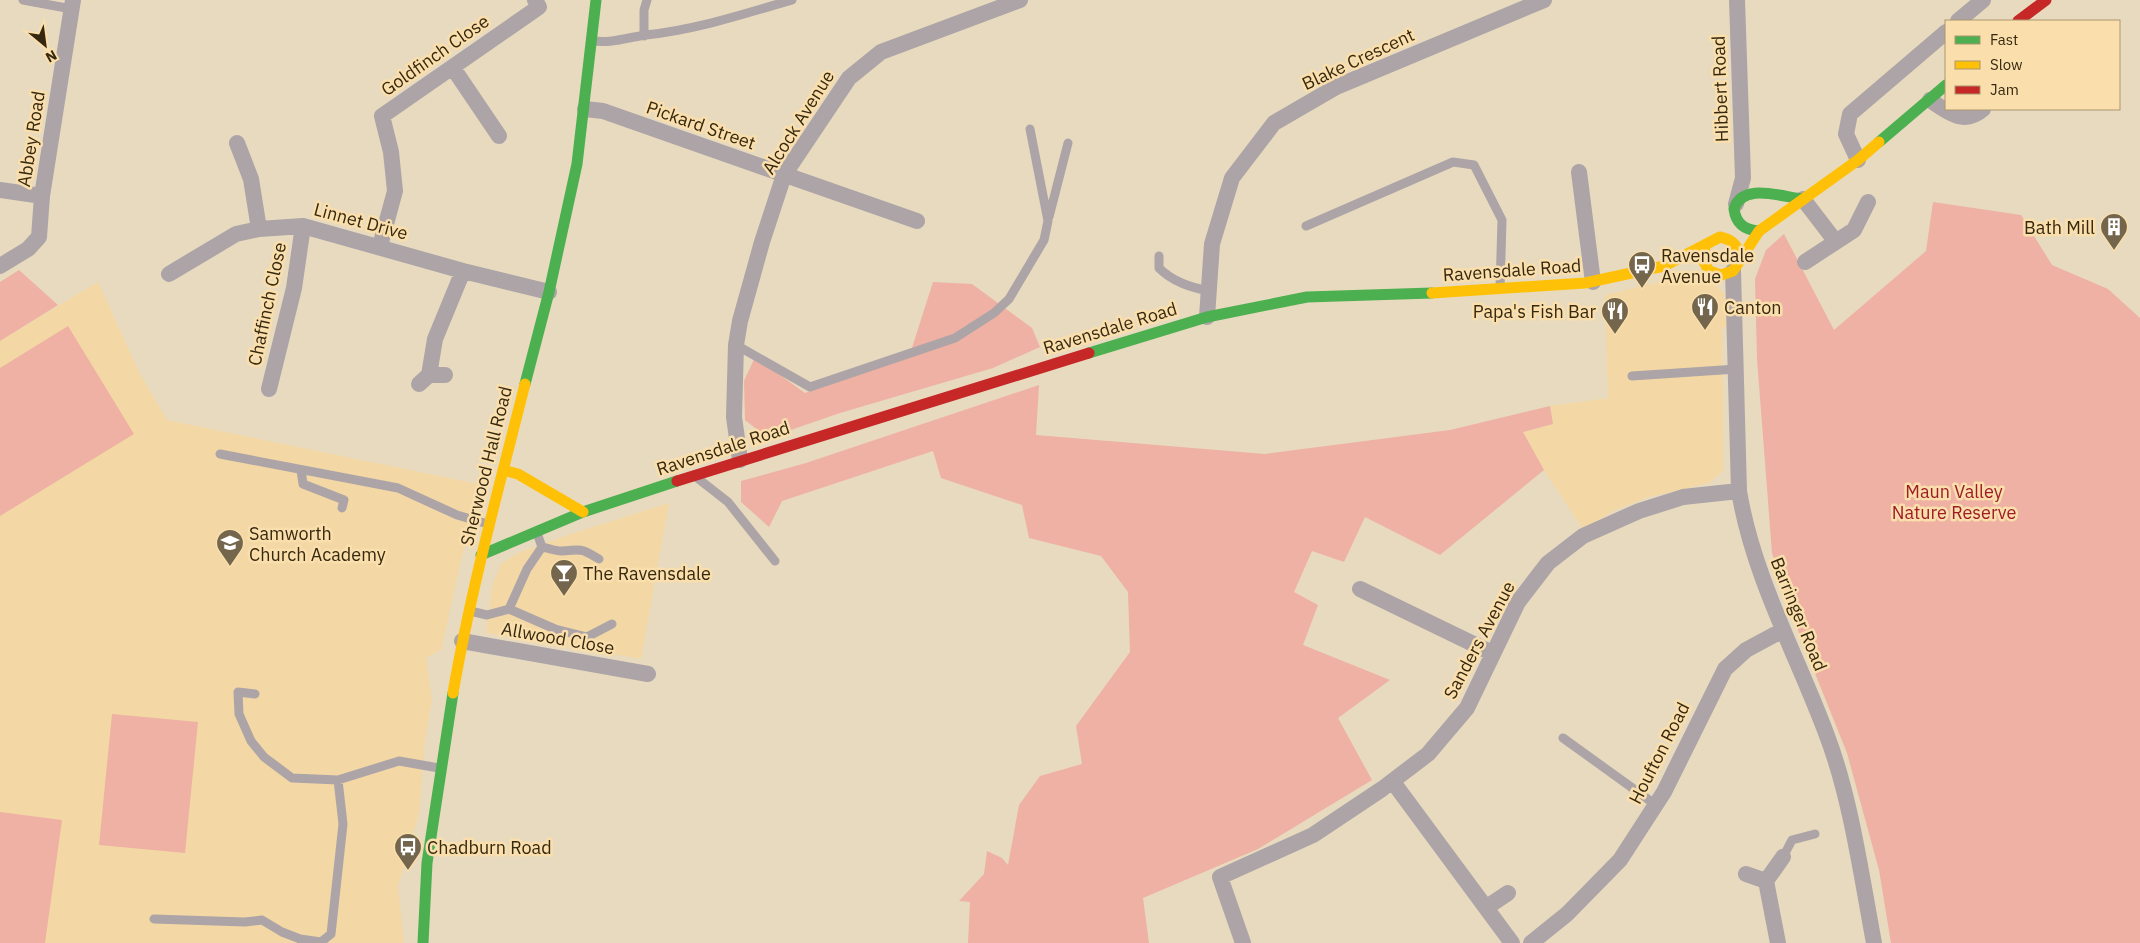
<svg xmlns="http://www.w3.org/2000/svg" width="2140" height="943" font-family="'IBM Plex Sans',sans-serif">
<rect width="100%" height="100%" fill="#e8dabe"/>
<path fill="#f3d8a5" d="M 1688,275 L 1706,277 L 1725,294 L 1728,327 L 1722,327 L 1723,471 L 1709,483 L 1649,497 L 1615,510 L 1583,529 L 1544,470 L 1523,432 L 1553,424 L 1550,406 L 1608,398 L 1605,295 Z
M 98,282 L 139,372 L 167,420 L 478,484 L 441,650 L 426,658 L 432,700 L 425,740 L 419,814 L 398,886 L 404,943 L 0,943 L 0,341 Z
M 669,503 L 641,659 L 486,633 L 493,583 L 501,564 L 518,553 L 565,536 Z"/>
<path fill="#eeb1a3" d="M 1933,202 L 2021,215 L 2052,265 L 2108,289 L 2140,318 L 2140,943 L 1891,943 L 1879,870 L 1847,753 L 1800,636 L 1772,553 L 1757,359 L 1755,279 L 1766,250 L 1784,234 L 1834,330 L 1926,251 Z
M 19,270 L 58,305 L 0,341 L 0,282 Z
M 933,282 L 972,284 L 1032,328 L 1040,347 L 993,368 L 840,413 L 782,433 L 764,435 L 745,420 L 744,381 L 755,357 L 805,393 L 910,354 Z
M 68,326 L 134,434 L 0,516 L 0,368 Z
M 1039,385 L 1036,435 L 1265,454 L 1450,430 L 1550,406 L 1553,424 L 1523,432 L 1544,470 L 1440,555 L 1365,517 L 1344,562 L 1312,551 L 1294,592 L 1318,605 L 1303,645 L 1390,680 L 1338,718 L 1372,780 L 1258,849 L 1143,898 L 1149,943 L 968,943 L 970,902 L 959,901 L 984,874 L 987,851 L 1002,858 L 1008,865 L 1019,805 L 1040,776 L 1082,764 L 1076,726 L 1130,652 L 1128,592 L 1101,556 L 1029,538 L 1022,505 L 941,478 L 933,451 L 782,501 L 769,527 L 741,502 L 741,481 L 806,463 Z
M 112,714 L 198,722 L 185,853 L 99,845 Z
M 0,812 L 62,820 L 45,943 L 0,943 Z"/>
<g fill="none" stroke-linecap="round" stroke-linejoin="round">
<path stroke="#aca4a7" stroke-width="9" d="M 23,0 L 72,9
M 644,36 L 644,10 L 647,0
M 592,41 C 614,43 625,38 646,35 C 696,30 743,14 792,0
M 1049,217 L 1068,143
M 1306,226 L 1453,162 L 1474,165 L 1502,220 L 1500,289
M 1159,256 L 1159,268 C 1173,282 1190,287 1209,291
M 736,345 L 810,387 L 955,338 L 994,313 L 1009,299 L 1044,240 L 1048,221 L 1030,129
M 1632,376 L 1737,369
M 220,454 L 398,488 L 457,515 L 488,524
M 301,470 L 303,484 L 344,500 L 342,508
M 696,477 L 728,502 L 775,561
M 542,547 C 548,548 555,551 561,551 C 583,550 579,547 599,559
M 509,609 L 527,569 L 542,547 L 537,533
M 470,611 L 487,615 L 509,609 L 555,629 L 587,637 L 612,624
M 255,694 L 238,692 L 239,714 L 251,741 L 264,757 L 292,778 L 338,780 L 399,761 L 439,768
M 1563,738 L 1656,805
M 1783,857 L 1792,840 L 1815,834
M 154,919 L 245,922 L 262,920 L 282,932 L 300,939 L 321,942 L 331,934 L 343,824 L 338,780"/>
<path stroke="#aca4a7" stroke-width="16" d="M 1958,21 L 1983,0
M 453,68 L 499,136
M 1930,100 C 1947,112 1964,126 1983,109
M 585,109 L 603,111 L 917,221
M 237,143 L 251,179 L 259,229
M 1858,160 L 1846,134 L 1850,114 L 1946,32
M 1579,172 L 1593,282
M 0,190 L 42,196
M 1803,199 L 1836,242
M 1736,204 L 1743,178 L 1737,0
M 380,246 L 395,191 L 391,152 L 382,116 L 539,7 L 535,0
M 1805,262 L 1854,230 L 1868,202
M 0,266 L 28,249 L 39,237 L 42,196 L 73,0
M 1733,271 L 1739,491 C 1753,576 1796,653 1826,733 C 1851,798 1861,874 1874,943
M 169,274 L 236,234 L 259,229 L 303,226 L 463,271 L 549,292
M 1207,317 L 1212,244 L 1232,178 L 1274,123 L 1336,87 L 1544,0
M 429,375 L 435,339 L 463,271
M 419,384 L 429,375 L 445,375
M 269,389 L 294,288 L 303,226
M 740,460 L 734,417 L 736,345 L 740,321 L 762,242 L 784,175 L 849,78 L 881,52 L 1020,0
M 1360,589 L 1492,653
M 462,641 L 648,674
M 1393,782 L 1512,943
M 1746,874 L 1766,881 L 1783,857
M 1766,881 L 1778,943
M 1487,907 L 1508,893
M 1243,943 L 1220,877 L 1313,835 L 1382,789 L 1428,754 L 1467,708 L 1518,602 L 1548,563 L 1583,536 L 1639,511 L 1683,497 L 1739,491
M 1531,943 L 1567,914 L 1620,860 L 1664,792 L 1725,669 L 1746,650 L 1783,630"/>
<path stroke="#4caf50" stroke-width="11" d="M 1879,142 L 1946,85
M 1759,231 C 1745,230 1736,224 1734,209 C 1742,182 1782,197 1803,199
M 1089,353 L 1207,317 L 1307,297 L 1432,293
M 525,384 L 549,292 L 577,164 L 596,0
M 481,555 L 583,512 L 677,481
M 423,943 L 427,863 L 453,693"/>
<path stroke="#ffc107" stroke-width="11" d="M 1705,247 L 1703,260 L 1709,271 L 1721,275 L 1733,271 L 1759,231 L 1858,160 L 1879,142
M 1432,293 L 1585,283 L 1664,266 L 1720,237 C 1734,240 1740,247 1739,261
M 503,470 L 518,474 L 583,512
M 453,693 C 471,589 499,487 525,384"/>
<path stroke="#c62828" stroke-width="11" d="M 2018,21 L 2046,0
M 677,481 L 1089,353"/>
</g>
<defs>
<symbol id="building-pin" viewBox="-11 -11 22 30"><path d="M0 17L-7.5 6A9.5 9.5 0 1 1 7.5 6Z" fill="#74664c" stroke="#fadfad"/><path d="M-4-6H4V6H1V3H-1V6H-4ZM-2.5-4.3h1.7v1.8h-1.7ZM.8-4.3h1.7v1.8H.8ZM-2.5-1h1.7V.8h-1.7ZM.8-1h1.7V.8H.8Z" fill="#fff"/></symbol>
<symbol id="bus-pin" viewBox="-11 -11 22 30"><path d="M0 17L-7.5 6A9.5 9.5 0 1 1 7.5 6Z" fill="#74664c" stroke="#fadfad"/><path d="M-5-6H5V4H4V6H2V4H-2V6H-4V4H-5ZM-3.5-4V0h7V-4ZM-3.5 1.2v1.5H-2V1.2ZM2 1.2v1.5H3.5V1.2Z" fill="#fff"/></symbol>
<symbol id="restaurant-pin" viewBox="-11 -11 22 30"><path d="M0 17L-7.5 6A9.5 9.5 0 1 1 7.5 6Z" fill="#74664c" stroke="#fadfad"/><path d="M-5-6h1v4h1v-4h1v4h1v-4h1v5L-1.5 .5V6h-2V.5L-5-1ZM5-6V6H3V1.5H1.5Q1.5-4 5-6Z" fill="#fff"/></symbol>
<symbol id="school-pin" viewBox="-11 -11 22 30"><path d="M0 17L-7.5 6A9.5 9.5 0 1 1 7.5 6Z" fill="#74664c" stroke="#fadfad"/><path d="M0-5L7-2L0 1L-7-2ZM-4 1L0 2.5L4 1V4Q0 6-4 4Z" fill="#fff"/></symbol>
<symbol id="bar-pin" viewBox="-11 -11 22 30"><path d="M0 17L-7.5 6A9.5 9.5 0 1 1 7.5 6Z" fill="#74664c" stroke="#fadfad"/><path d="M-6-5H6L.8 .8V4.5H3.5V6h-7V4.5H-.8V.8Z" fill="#fff"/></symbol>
</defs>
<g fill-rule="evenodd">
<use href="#building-pin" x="2098" y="211" width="32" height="43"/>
<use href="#bus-pin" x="1626" y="249" width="32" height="43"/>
<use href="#restaurant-pin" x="1689" y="291" width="32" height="43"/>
<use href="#restaurant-pin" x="1599" y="295" width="32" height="43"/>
<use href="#school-pin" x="214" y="527" width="32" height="43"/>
<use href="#bar-pin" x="548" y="557" width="32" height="43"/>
<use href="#bus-pin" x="392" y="831" width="32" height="43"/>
</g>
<g text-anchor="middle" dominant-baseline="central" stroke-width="5" stroke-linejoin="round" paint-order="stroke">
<g font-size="18" fill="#35280f" stroke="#fadfad">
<text transform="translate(435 55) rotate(-35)">Goldfinch Close</text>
<text transform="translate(1358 59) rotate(-25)">Blake Crescent</text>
<text transform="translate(1720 89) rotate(-92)">Hibbert Road</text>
<text transform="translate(798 122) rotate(-58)">Alcock Avenue</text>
<text transform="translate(701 125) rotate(19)">Pickard Street</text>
<text transform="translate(31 139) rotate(-81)">Abbey Road</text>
<text transform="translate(361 221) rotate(15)">Linnet Drive</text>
<text transform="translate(1512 270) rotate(-4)">Ravensdale Road</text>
<text transform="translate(267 304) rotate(-78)">Chaffinch Close</text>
<text transform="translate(1110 328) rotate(-17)">Ravensdale Road</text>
<text transform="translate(723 448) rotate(-18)">Ravensdale Road</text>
<text transform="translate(486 466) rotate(-76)">Sherwood Hall Road</text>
<text transform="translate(1799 614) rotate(68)">Barringer Road</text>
<text transform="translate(558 638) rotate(10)">Allwood Close</text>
<text transform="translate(1479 640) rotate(-62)">Sanders Avenue</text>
<text transform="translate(1659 753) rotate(-63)">Houfton Road</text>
</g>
<g font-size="18" fill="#35280f" stroke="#fadfad" text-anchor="start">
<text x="2095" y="227" text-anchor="end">Bath Mill</text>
<text x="1661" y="255">Ravensdale<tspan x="1661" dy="21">Avenue</tspan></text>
<text x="1724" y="307">Canton</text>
<text x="1596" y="311" text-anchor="end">Papa's Fish Bar</text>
<text x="249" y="533">Samworth<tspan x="249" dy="21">Church Academy</tspan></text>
<text x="583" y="573">The Ravensdale</text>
<text x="427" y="847">Chadburn Road</text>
</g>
<g font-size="18" fill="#9f1b28" stroke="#fadfad">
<text x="1954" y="491">Maun Valley<tspan x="1954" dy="21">Nature Reserve</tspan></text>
</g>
</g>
<rect x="1945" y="20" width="175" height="90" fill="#fadfad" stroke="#ab966e"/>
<rect x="1955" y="36" width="25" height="8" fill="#4caf50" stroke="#ab966e"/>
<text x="1990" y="45" font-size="15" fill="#35280f">Fast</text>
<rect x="1955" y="61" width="25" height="8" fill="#ffc107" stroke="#ab966e"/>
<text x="1990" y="70" font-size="15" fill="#35280f">Slow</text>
<rect x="1955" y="86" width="25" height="8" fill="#c62828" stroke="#ab966e"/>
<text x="1990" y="95" font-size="15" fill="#35280f">Jam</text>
<g transform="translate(45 45) rotate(151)" stroke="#fadfad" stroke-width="4" paint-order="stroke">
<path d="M0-4L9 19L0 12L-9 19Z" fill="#35280f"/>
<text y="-8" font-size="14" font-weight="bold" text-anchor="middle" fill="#35280f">N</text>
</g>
</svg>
